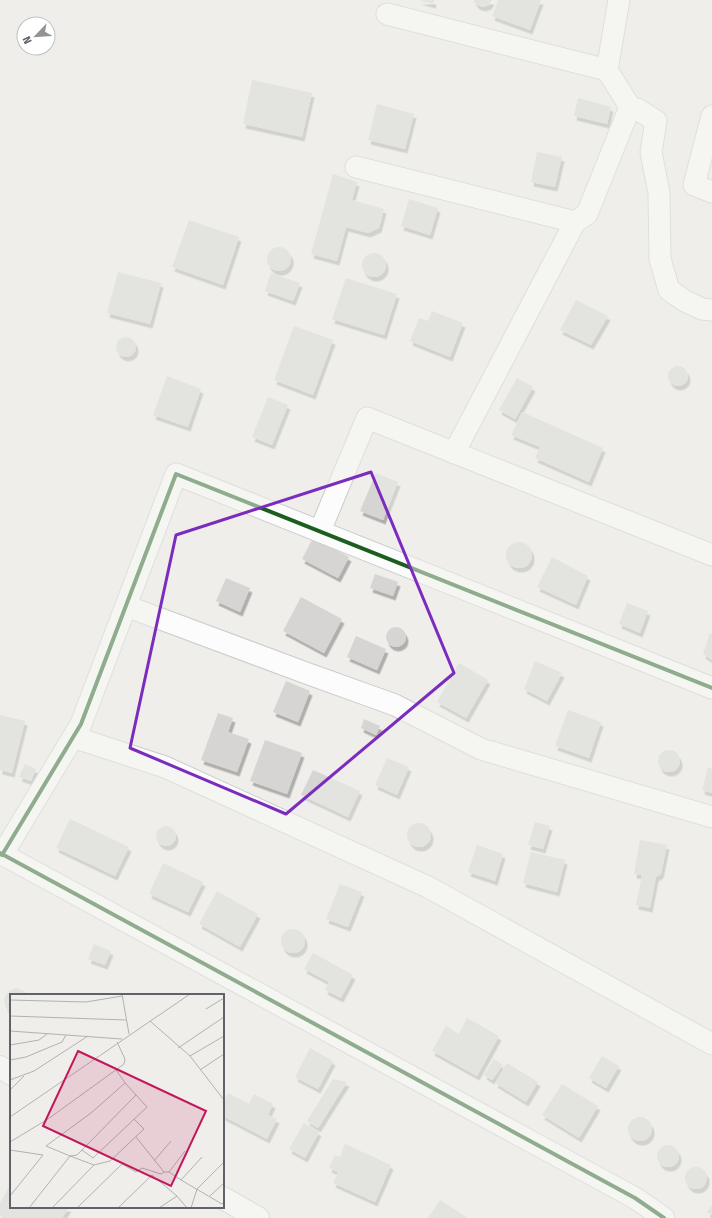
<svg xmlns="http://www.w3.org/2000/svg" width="712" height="1218" font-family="'Fira Sans Condensed',sans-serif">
<defs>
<filter id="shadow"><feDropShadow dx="2.5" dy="4.5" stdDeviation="0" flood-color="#0004"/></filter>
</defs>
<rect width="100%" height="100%" fill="#efeeea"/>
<path fill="#d6d5d3" filter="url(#shadow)" d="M 419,0 L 434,0 L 433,4 Z
M 473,0 L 492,0 L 489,5 L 483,7 L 477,5 Z
M 498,0 L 541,0 L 530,30 L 492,16 Z
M 252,80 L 312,93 L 302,137 L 243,124 Z
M 578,98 L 611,107 L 607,124 L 574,116 Z
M 377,104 L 414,114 L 405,149 L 368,140 Z
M 537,152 L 562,157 L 555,187 L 531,182 Z
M 333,174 L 357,182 L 352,200 L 384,209 L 379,228 L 368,233 L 346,227 L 337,261 L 311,254 Z
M 409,199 L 438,208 L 430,235 L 401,226 Z
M 189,220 L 239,237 L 223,285 L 172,267 Z
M267 259a12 12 0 1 1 24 0a12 12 0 1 1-24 0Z
M362 265a12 12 0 1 1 24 0a12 12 0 1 1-24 0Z
M 118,272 L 161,283 L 150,324 L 107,313 Z
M 271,273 L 300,283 L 293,301 L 265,291 Z
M 346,278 L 397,294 L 384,335 L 332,319 Z
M 576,300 L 608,316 L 591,345 L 560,330 Z
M 432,311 L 463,323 L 450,357 L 410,341 L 419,318 L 428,321 Z
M 294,326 L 333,340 L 313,395 L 274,380 Z
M116 347a10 10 0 1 1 20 0a10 10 0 1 1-20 0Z
M668 376a10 10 0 1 1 20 0a10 10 0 1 1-20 0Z
M 167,376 L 201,389 L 188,427 L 153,415 Z
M 517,378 L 533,387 L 515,419 L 499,410 Z
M 268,397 L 288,405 L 272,445 L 252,437 Z
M 522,412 L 603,448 L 589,482 L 535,458 L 540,447 L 511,435 Z
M 376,473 L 398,482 L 383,520 L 360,511 Z
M 313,538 L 349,557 L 338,578 L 302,559 Z
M506 555a13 13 0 1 1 26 0a13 13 0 1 1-26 0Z
M 552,557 L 588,576 L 576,605 L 537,587 Z
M 375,574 L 398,582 L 393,596 L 370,588 Z
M 226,578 L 250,588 L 240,612 L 216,601 Z
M 301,597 L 342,619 L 324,653 L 283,631 Z
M 627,603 L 648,611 L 640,633 L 619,624 Z
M386 637a10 10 0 1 1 20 0a10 10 0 1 1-20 0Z
M 710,633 L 712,634 L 712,660 L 703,654 Z
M 356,636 L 386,649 L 377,670 L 347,657 Z
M 535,661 L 562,673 L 547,701 L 524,689 Z
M 459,663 L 488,680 L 466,718 L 437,702 Z
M 286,681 L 310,691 L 298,722 L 273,712 Z
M 568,710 L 601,722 L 589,758 L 555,746 Z
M 218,713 L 233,718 L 228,732 L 249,739 L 237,772 L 201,760 Z
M 0,715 L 25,721 L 12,773 L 0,770 Z
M 364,719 L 380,726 L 376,735 L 361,728 Z
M 265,740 L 302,753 L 287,794 L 250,781 Z
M658 761a11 11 0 1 1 22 0a11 11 0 1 1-22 0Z
M 387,758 L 409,767 L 397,795 L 375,785 Z
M 25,764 L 36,769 L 31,781 L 19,777 Z
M 708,767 L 712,769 L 712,793 L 702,790 Z
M 313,770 L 360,791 L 348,817 L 301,795 Z
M 70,819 L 129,847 L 115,876 L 56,848 Z
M 535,822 L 550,826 L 543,849 L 528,845 Z
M407 835a12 12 0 1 1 24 0a12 12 0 1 1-24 0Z
M156 836a10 10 0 1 1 20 0a10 10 0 1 1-20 0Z
M 640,840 L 667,845 L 661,874 L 656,877 L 650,908 L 636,905 L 642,875 L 634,874 Z
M 477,845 L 503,854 L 495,881 L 468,872 Z
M 531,852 L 565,860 L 557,892 L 523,883 Z
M 163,863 L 203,882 L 188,912 L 149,894 Z
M 340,884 L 362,892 L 348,927 L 326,919 Z
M 217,891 L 258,914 L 240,947 L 199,924 Z
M281 941a12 12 0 1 1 24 0a12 12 0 1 1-24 0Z
M 94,944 L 111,951 L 105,965 L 88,959 Z
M 313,953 L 353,975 L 341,998 L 325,990 L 329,982 L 304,969 Z
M 16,988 L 24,991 L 27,995 L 11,995 L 11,1012 L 7,1009 L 5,1006 L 4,998 L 9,991 Z
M 467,1018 L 499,1036 L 477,1076 L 432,1051 L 446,1026 L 459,1034 Z
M 310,1048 L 333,1061 L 318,1089 L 295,1077 Z
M 602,1056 L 619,1066 L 606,1088 L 589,1078 Z
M 494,1059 L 503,1065 L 492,1080 L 484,1075 Z
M 507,1063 L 538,1082 L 526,1102 L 495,1083 Z
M 333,1079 L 347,1082 L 318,1128 L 307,1121 Z
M 562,1084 L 598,1106 L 579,1138 L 542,1115 Z
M 228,1093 L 249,1104 L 254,1094 L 273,1104 L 268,1115 L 277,1119 L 267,1139 L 223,1116 L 223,1098 L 225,1099 Z
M628 1129a12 12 0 1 1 24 0a12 12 0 1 1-24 0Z
M 304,1123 L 319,1132 L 305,1158 L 289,1149 Z
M 345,1144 L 391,1165 L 375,1202 L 333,1183 L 338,1172 L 329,1168 L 335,1155 L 340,1157 Z
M657 1156a11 11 0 1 1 22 0a11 11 0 1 1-22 0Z
M685 1178a11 11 0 1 1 22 0a11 11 0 1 1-22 0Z
M 11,1183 L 11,1207 L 69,1207 L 62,1218 L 5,1218 L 0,1215 L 0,1203 Z
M 440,1200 L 468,1218 L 428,1218 Z
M 712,1205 L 712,1215 L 707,1212 Z"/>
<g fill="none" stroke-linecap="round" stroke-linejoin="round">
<defs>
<path id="street" d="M 387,14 L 607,70 L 630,107 L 587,214 L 575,222 L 454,453
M 607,70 L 619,0
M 630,107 L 637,109 L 656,121 L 651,152 L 659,193 L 660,259 L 669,290 L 685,301 L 702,309 L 712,310
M 712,116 L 694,185 L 712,192
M 356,167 L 575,222
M 320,531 L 367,418 L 712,555
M 126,606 L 306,673 L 395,705 L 481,749 L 712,817
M 73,737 L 165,767 L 428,887 L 712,1044
M 0,853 L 635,1198 L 664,1218
M 2,855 L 81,724 L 176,474 L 712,688"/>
<path id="secondary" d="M 0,1067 L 11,1074
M 223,1198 L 258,1218"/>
</defs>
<use href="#street" stroke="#cbcccc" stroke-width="23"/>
<use href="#secondary" stroke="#cacacb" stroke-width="24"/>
<use href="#street" stroke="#fdfcfc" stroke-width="21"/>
<use href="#secondary" stroke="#fdfcfc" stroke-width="22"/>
<defs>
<path id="cycleway" d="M 0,853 L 635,1198 L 664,1218
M 2,855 L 81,724 L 176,474 L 712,688"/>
</defs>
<use href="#cycleway" stroke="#fff" stroke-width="6"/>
<use href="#cycleway" stroke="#1b5e20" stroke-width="4"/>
</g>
<path d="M0 0H712V1218H0ZM 371,472 L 454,673 L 286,814 L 130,748 L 176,535 Z" fill="#efeeea" fill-opacity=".55" fill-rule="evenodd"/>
<path fill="none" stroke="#7b2cbf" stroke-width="3" stroke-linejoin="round" d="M 371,472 L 454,673 L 286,814 L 130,748 L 176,535 Z"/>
<g transform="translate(10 994)">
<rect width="214" height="214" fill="#efeeea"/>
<path fill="none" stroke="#b1b2b2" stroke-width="1" d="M 112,0 L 119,40M 0,6 L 76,8 L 112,2M 196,15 L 214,4M 0,22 L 116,26M 140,27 L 180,62 L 214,106M 0,37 L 112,45M 0,51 L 29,46 L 37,40M 168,54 L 214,23M 180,62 L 214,42M 0,66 L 16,63 L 52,48 L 56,41M 106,76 L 116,90 L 137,113 L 83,164 L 72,156 L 67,161 L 60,162 L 36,152 L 81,119 L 115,89M 190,76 L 214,60M 0,86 L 24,77 L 78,42M 0,96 L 14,82M 0,123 L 180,0M 126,143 L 154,178 L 159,178 L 175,157M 0,148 L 38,125 L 114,70 L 115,65 L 107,48M 0,156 L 33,161 L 0,202M 72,156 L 126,101M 144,167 L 161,147M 159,178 L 171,186 L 192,163M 171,186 L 212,210 L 214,208M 200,202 L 214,189M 19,214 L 60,162 L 84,171M 42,214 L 84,171 L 100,167 L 134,135 L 124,125M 67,214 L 112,170 L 126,178 L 132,174 L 151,180 L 154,178M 108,214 L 142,181 L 167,202 L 177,214M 149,214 L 167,202M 181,214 L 187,195 L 214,168"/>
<path fill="#c2185b" fill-opacity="0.15" stroke="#c2185b" stroke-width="2" d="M 68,57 L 196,117 L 161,192 L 33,132 Z"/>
<rect width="214" height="214" fill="none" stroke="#5f6368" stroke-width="2"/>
</g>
<g transform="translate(36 36) rotate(245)"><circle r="19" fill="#ffffff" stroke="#bfc1c3"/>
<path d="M0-3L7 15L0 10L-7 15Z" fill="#919496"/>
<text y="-6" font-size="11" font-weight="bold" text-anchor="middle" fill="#5f6368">N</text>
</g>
</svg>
